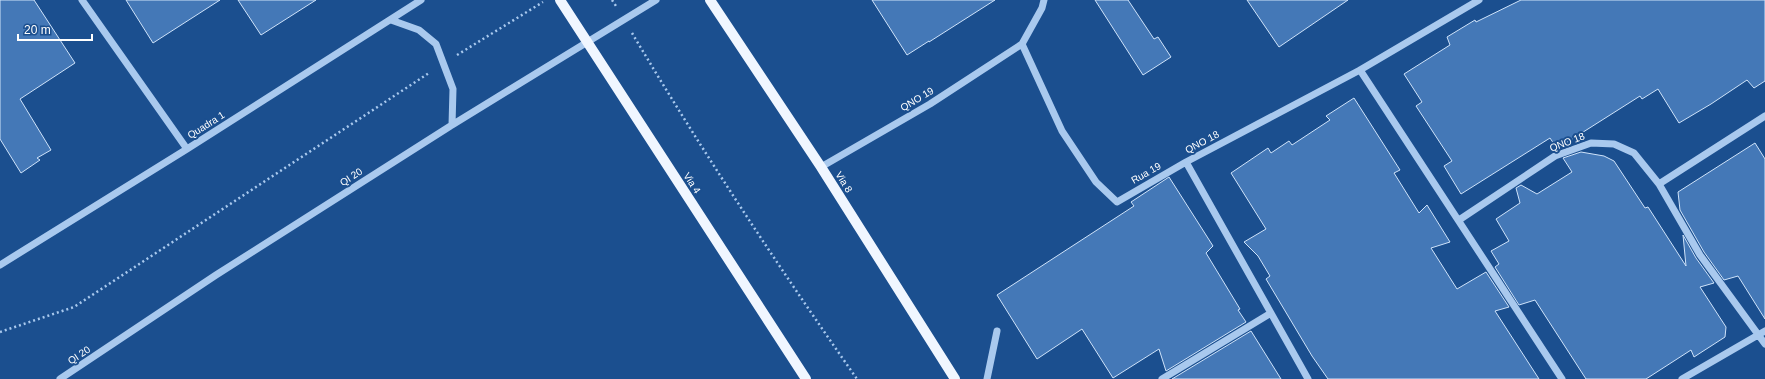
<svg xmlns="http://www.w3.org/2000/svg" width="1765" height="379" font-family="Arial,sans-serif">
<rect width="100%" height="100%" fill="#1b4f8f"/>
<path fill="#4478b7" stroke="#cfe3fa" d="M 0,0 L 34,0 L 75,63 L 20,99 L 51,150 L 37,158 L 40,160 L 21,173 L 0,139 Z
M 126,0 L 220,0 L 153,43 Z
M 238,0 L 316,0 L 261,35 Z
M 872,0 L 995,0 L 929,42 L 929,41 L 907,55 Z
M 1095,0 L 1128,0 L 1154,39 L 1158,37 L 1171,57 L 1143,75 Z
M 1247,0 L 1348,0 L 1279,47 Z
M 1521,0 L 1765,0 L 1765,81 L 1754,88 L 1747,80 L 1711,104 L 1679,123 L 1658,89 L 1642,99 L 1640,96 L 1558,148 L 1562,148 L 1558,150 L 1550,138 L 1461,194 L 1444,166 L 1452,161 L 1416,106 L 1422,102 L 1404,74 L 1450,45 L 1447,37 L 1475,20 L 1476,22 Z
M 1354,98 L 1400,170 L 1394,173 L 1419,213 L 1427,205 L 1450,242 L 1431,248 L 1457,289 L 1486,272 L 1509,307 L 1495,311 L 1539,379 L 1328,379 L 1312,356 L 1266,279 L 1270,276 L 1258,256 L 1244,242 L 1266,229 L 1231,173 L 1268,148 L 1271,153 L 1289,141 L 1292,145 L 1330,120 L 1326,116 Z
M 1755,143 L 1765,159 L 1765,319 L 1738,276 L 1724,280 L 1704,252 L 1680,210 L 1678,192 Z
M 1581,152 L 1604,156 L 1614,161 L 1645,208 L 1648,207 L 1686,266 L 1683,235 L 1696,258 L 1714,283 L 1700,287 L 1726,327 L 1725,337 L 1694,357 L 1691,350 L 1646,379 L 1586,379 L 1535,300 L 1519,305 L 1495,267 L 1499,264 L 1491,251 L 1509,241 L 1496,219 L 1520,203 L 1516,188 L 1521,185 L 1537,194 L 1572,172 L 1563,158 Z
M 1169,177 L 1213,246 L 1206,253 L 1240,309 L 1238,310 L 1246,322 L 1166,371 L 1159,349 L 1113,378 L 1082,329 L 1037,359 L 997,295 L 1134,206 L 1131,202 Z
M 1251,331 L 1281,379 L 1172,379 Z"/>
<g fill="none" stroke-linecap="round" stroke-linejoin="round">
<path stroke="#a9c9ee" stroke-width="2.5" stroke-dasharray="2 3" stroke-linecap="butt" d="M 612,0 L 616,6
M 632,33 C 702,151 778,266 857,379
M 457,55 L 543,2
M 0,332 L 74,307 L 429,73"/>
<path stroke="#a9c9ee" stroke-width="7" d="M 82,0 L 187,149
M 391,20 L 419,30 L 436,44 L 453,89 L 452,125
M 1022,44 L 1062,131 L 1096,182 L 1117,202 L 1186,162 L 1360,70 L 1479,0
M 1360,70 L 1562,379
M 1186,162 L 1308,379
M 821,167 L 930,104 L 1022,44 L 1042,8 L 1044,0
M 1659,184 L 1765,116
M 1459,220 L 1555,156 L 1591,143 L 1614,144 L 1634,153 L 1659,184 L 1700,255 L 1765,344
M 0,265 L 187,149 L 421,0
M 60,379 L 216,275 L 452,125 L 656,0
M 987,379 L 997,331
M 1162,379 L 1271,313
M 1682,379 L 1765,331"/>
<path stroke="#f0f6ff" stroke-width="10" d="M 560,0 L 806,379
M 710,0 L 821,167 L 955,379"/>
</g>
<g text-anchor="middle" dominant-baseline="central" stroke-width="4" stroke-linejoin="round" paint-order="stroke">
<g font-size="10" fill="#fff" stroke="#1b4f8f">
<text transform="translate(917 99) rotate(-31)">QNO 19</text>
<text transform="translate(206 125) rotate(-32)">Quadra 1</text>
<text transform="translate(1202 142) rotate(-28)">QNO 18</text>
<text transform="translate(1567 142) rotate(-21)">QNO 18</text>
<text transform="translate(1146 173) rotate(-30)">Rua 19</text>
<text transform="translate(351 177) rotate(-33)">QI 20</text>
<text transform="translate(844 182) rotate(58)">Via 8</text>
<text transform="translate(692 183) rotate(57)">Via 4</text>
<text transform="translate(79 355) rotate(-34)">QI 20</text>
</g>
</g>
<path d="M18 34v6h74v-6" fill="none" stroke="#ffffff" stroke-width="2"/>
<text x="24" y="34" font-size="12" fill="#ffffff" stroke="#1b4f8f" stroke-width="3" paint-order="stroke">20 m</text>
</svg>
